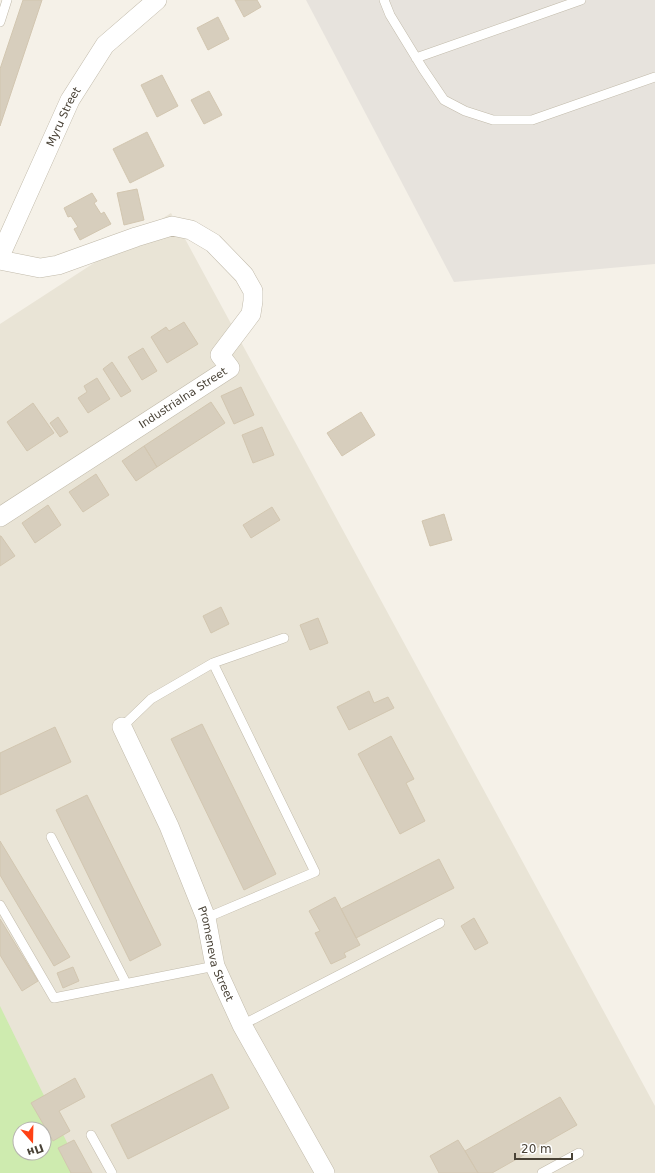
<svg xmlns="http://www.w3.org/2000/svg" width="655" height="1173" font-family="'DejaVu Sans',sans-serif">
<rect width="100%" height="100%" fill="#f5f1e8"/>
<path fill="#e9e4d6" fill-rule="evenodd" d="M 171,213 L 655,1106 L 655,1173 L 0,1173 L 0,324 ZM 20,1129 L 44,1129 L 44,1153 L 20,1153 Z"/>
<path fill="#e7e3dd" d="M 306,0 L 655,0 L 655,264 L 454,282 Z"/>
<path fill="#ceebaf" fill-rule="evenodd" d="M 0,1006 L 82,1173 L 0,1173 ZM 20,1129 L 44,1129 L 44,1153 L 20,1153 Z"/>
<path fill="#d7cebd" stroke="#d2c6b0" d="M 23,0 L 42,0 L 0,126 L 0,69 Z
M 235,0 L 257,0 L 261,7 L 244,17 Z
M 218,17 L 229,39 L 208,50 L 197,28 Z
M 162,75 L 178,106 L 157,117 L 141,85 Z
M 209,91 L 222,115 L 204,124 L 191,100 Z
M 147,132 L 164,166 L 130,183 L 113,149 Z
M 137,189 L 144,220 L 124,225 L 117,193 Z
M 92,193 L 97,201 L 94,203 L 101,214 L 104,212 L 111,224 L 80,240 L 74,229 L 78,227 L 71,216 L 68,217 L 64,208 Z
M 184,322 L 198,344 L 167,363 L 151,337 L 166,327 L 169,331 Z
M 143,348 L 157,371 L 142,380 L 128,357 Z
M 112,362 L 131,391 L 121,397 L 103,369 Z
M 97,378 L 110,399 L 88,413 L 78,398 L 87,392 L 84,386 Z
M 241,387 L 254,415 L 234,424 L 221,396 Z
M 211,402 L 225,423 L 157,467 L 144,446 Z
M 33,403 L 54,433 L 27,451 L 7,422 Z
M 361,412 L 375,435 L 342,456 L 327,433 Z
M 58,417 L 68,432 L 60,437 L 50,423 Z
M 262,427 L 274,455 L 253,463 L 242,435 Z
M 144,446 L 157,467 L 136,481 L 122,461 Z
M 96,474 L 109,495 L 83,512 L 69,492 Z
M 48,505 L 61,525 L 35,543 L 22,523 Z
M 272,507 L 280,520 L 251,538 L 243,525 Z
M 444,514 L 452,540 L 430,546 L 422,521 Z
M 0,536 L 1,536 L 15,556 L 0,566 Z
M 221,607 L 229,624 L 211,633 L 203,616 Z
M 318,618 L 328,643 L 310,650 L 300,625 Z
M 369,691 L 374,703 L 388,697 L 394,708 L 349,730 L 337,707 Z
M 202,724 L 276,874 L 244,890 L 171,739 Z
M 55,727 L 71,762 L 0,795 L 0,753 Z
M 391,736 L 414,779 L 406,783 L 425,821 L 400,834 L 358,754 Z
M 87,795 L 161,945 L 130,961 L 56,810 Z
M 0,841 L 70,957 L 54,966 L 0,875 Z
M 439,859 L 454,888 L 356,938 L 341,909 Z
M 335,897 L 360,945 L 344,953 L 346,957 L 331,964 L 315,933 L 320,931 L 309,911 Z
M 474,918 L 488,943 L 475,950 L 461,926 Z
M 0,919 L 38,981 L 22,991 L 0,955 Z
M 73,967 L 79,981 L 63,988 L 57,973 Z
M 212,1074 L 229,1108 L 128,1159 L 111,1125 Z
M 75,1078 L 85,1097 L 59,1111 L 70,1131 L 53,1141 L 31,1103 Z
M 560,1097 L 577,1125 L 492,1173 L 478,1173 L 465,1151 Z
M 74,1140 L 92,1173 L 71,1173 L 58,1148 Z
M 458,1140 L 465,1151 L 478,1173 L 439,1173 L 430,1156 Z"/>
<g fill="none" stroke-linecap="round" stroke-linejoin="round">
<defs>
<path id="service" d="M 384,0 L 390,15 L 423,69 L 444,100 L 465,111 L 493,120 L 532,120 L 655,77
M 0,22 L 7,0
M 416,58 L 581,0
M 122,727 L 151,699 L 213,663 L 284,638
M 51,837 L 126,983
M 0,905 L 54,998 L 215,966
M 206,918 L 315,872 L 213,663
M 242,1025 L 440,923
M 91,1135 L 112,1173
M 542,1173 L 579,1153"/>
<g id="minor">
<path id="s1" d="M 0,256 L 70,100 L 105,45 L 157,0"/>
<path d="M 0,260 L 40,268 L 58,265 L 136,237 L 172,226 L 191,230 L 213,243 L 244,275 L 253,291 L 253,301 L 251,314 L 220,355 L 230,368 L 0,517"/>
<path id="s2" d="M 122,727 L 169,826 L 206,918 L 215,966 L 242,1025 L 325,1173"/>
</g>
</defs>
<use href="#service" stroke="#c1baaa" stroke-width="10"/>
<use href="#minor" stroke="#c1baaa" stroke-width="20"/>
<use href="#service" stroke="#fff" stroke-width="9"/>
<use href="#minor" stroke="#fff" stroke-width="19"/>
</g>
<g text-anchor="middle" dominant-baseline="central" stroke-width="3" stroke-linejoin="round" paint-order="stroke">
<g font-size="11" fill="#494236" stroke="#fff">
<text stroke="none"><textPath href="#s1" startOffset="153">Myru Street</textPath></text>
<text transform="translate(183 398) rotate(-33)">Industrialna Street</text>
<text stroke="none"><textPath href="#s2" startOffset="246">Promeneva Street</textPath></text>
</g>
</g>
<g transform="translate(32 1141) rotate(160)"><circle r="19" fill="#ffffff" stroke="#b6b3af"/>
<path d="M0-3L7 15L0 10L-7 15Z" fill="#ff4115"/>
<text y="-6" font-size="11" font-weight="bold" text-anchor="middle" fill="#494236">Пн</text>
</g>
<path d="M515 1153v6h57v-6" fill="none" stroke="#494236" stroke-width="2"/>
<text x="521" y="1153" font-size="12" fill="#494236" stroke="#ffffff" stroke-width="3" paint-order="stroke">20 m</text>
</svg>
